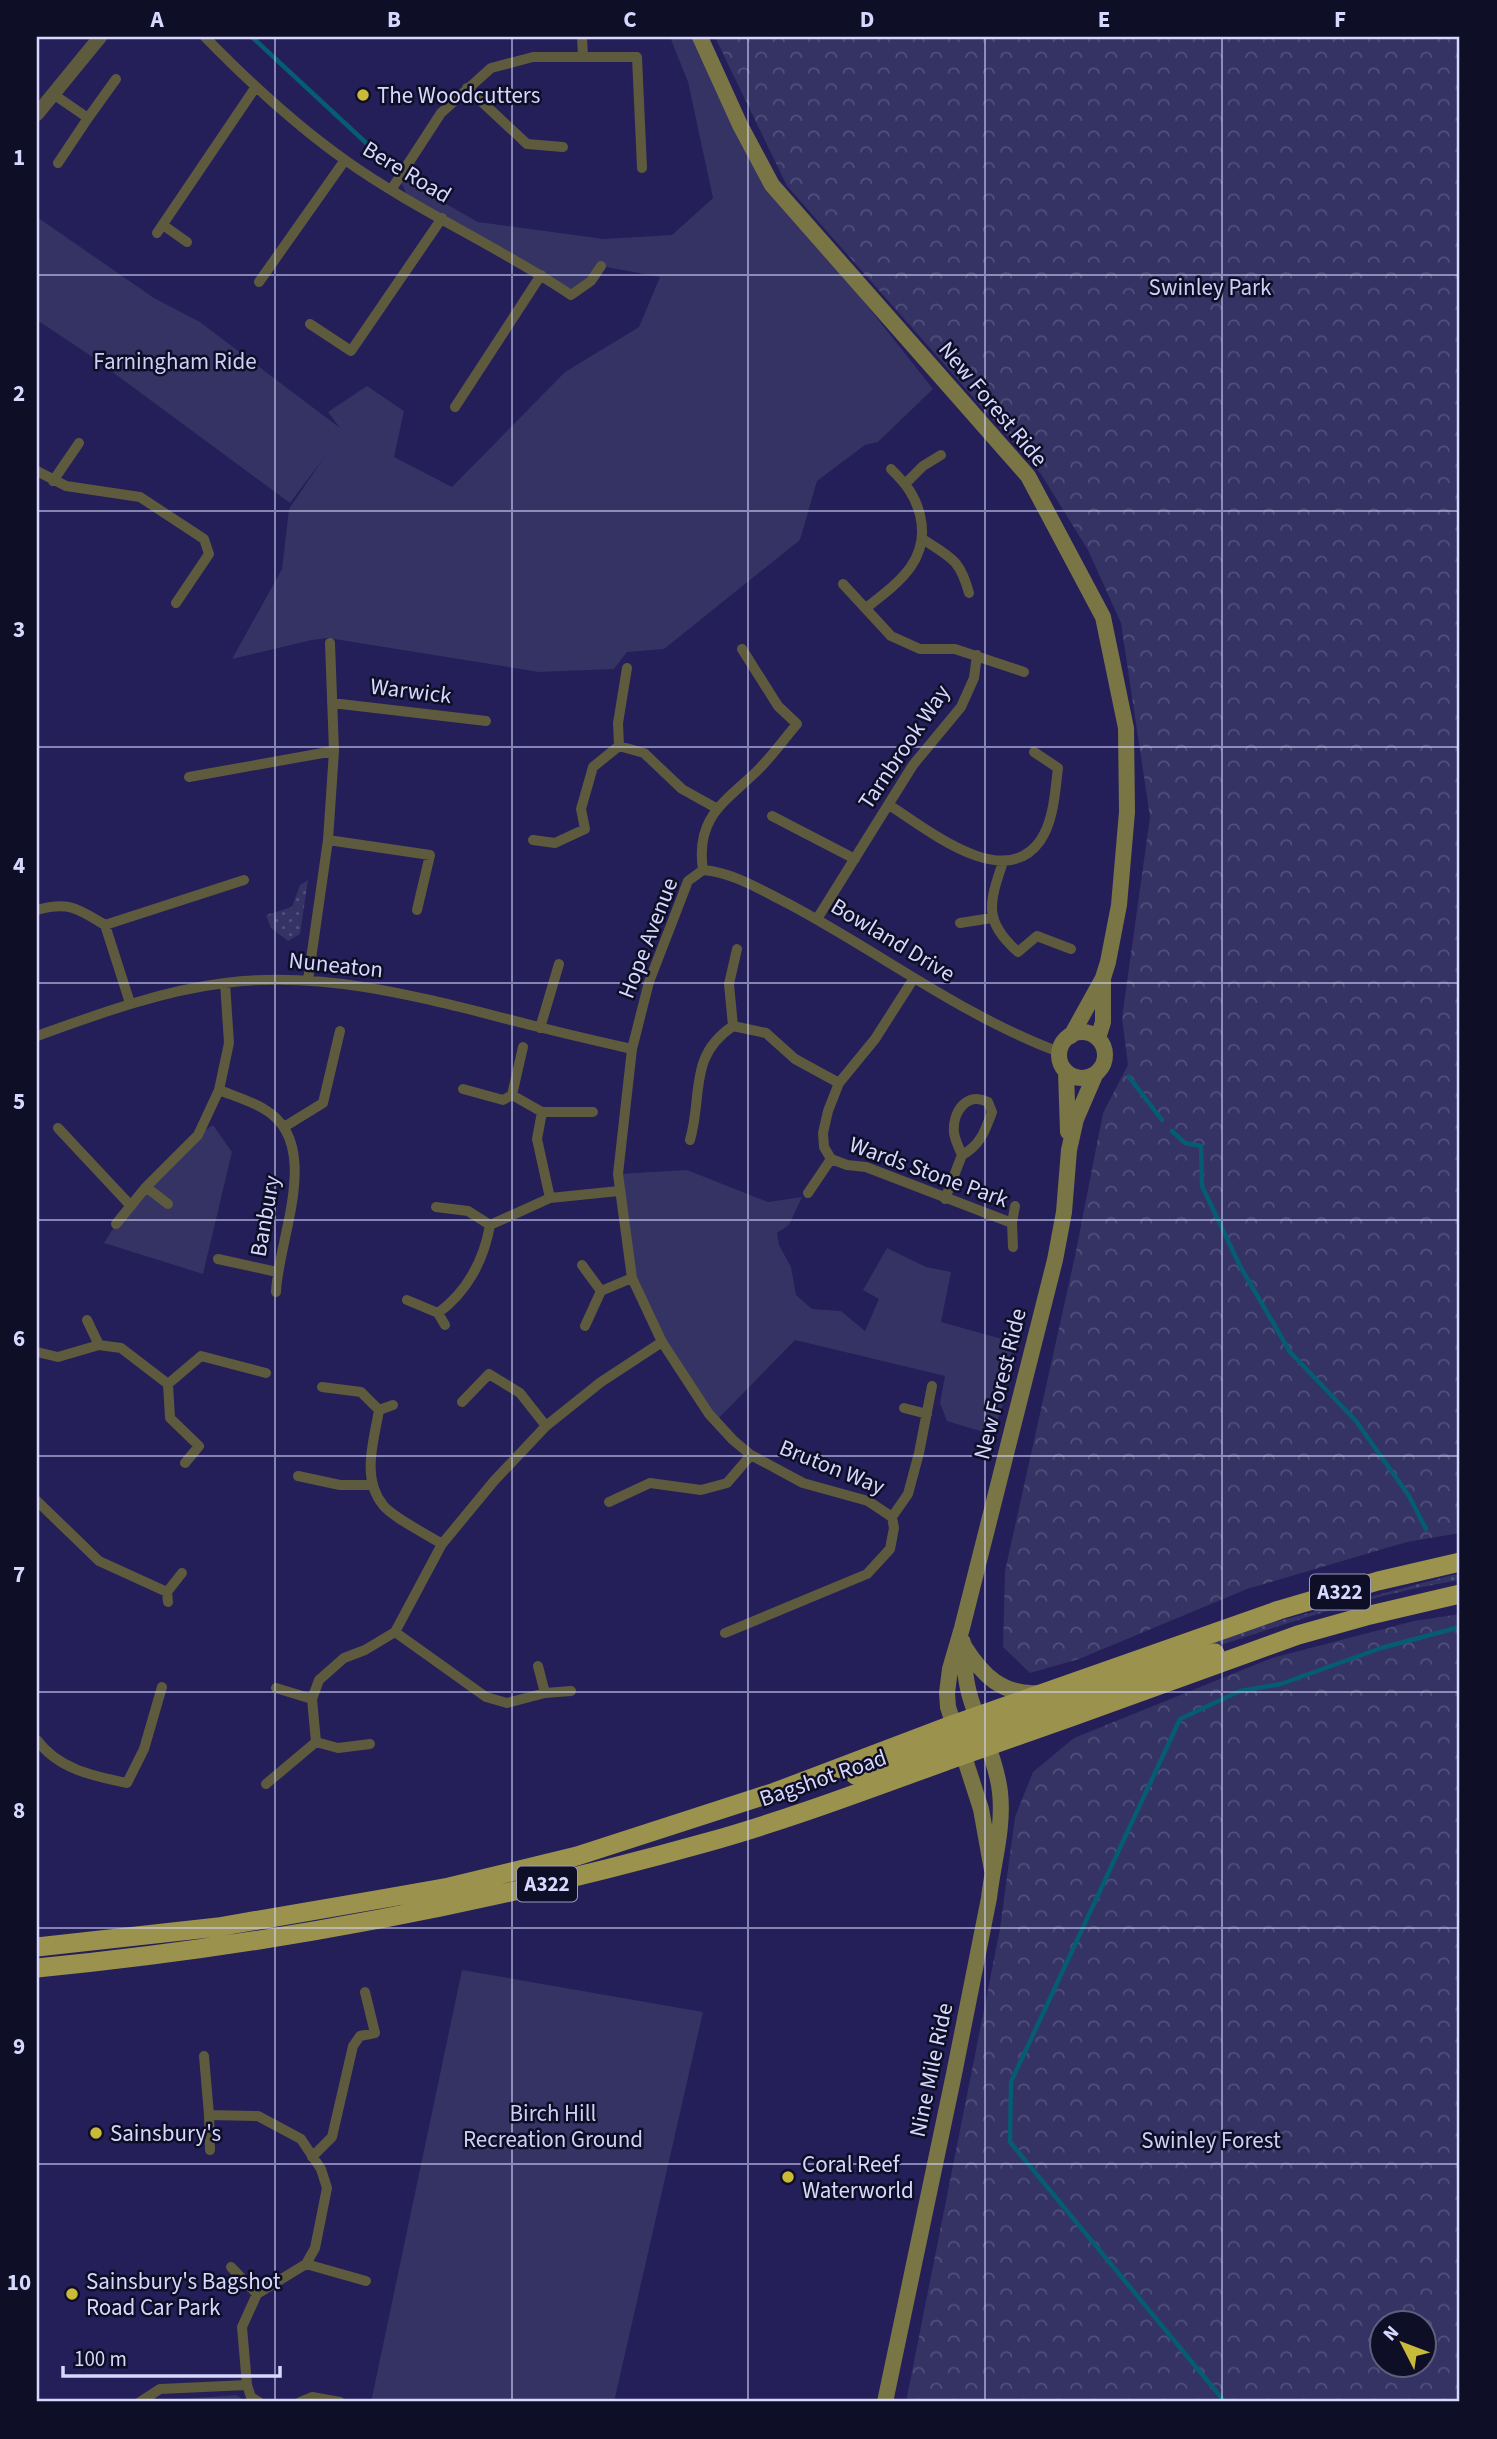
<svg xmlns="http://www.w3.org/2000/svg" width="1497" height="2439" font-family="'Source Sans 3',sans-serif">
<defs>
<pattern id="grass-dots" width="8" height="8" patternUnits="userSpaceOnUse" patternTransform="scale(1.75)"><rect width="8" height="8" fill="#343364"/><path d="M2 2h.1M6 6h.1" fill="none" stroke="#51507b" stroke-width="1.8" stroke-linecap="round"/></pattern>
<pattern id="forest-crowns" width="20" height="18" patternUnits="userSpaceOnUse" patternTransform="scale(1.75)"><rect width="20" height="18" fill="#343364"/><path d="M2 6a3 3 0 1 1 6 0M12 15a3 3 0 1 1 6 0" fill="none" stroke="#51507b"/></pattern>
</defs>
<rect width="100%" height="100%" fill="#241e59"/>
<path fill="url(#grass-dots)" d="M 308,880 L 300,934 L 288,941 L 271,928 L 266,915 L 292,907 L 300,885 Z
M 1460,1573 L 1460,1580 C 1365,1595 1274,1628 1183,1657 L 1180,1654 L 1256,1627 Z"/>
<path fill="url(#forest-crowns)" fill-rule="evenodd" d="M 715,37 L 1460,37 L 1460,1533 L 1407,1542 L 1247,1589 L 1079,1659 L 1030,1673 L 1003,1647 L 1005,1571 L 1075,1256 L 1103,1113 L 1128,1065 L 1122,1018 L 1150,817 L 1121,623 L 1088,550 L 1041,474 L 787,186 Z
M 1460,1614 L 1460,2402 L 906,2402 L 1000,1929 L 1015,1817 L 1033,1772 L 1074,1738 L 1272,1658 L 1414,1621 ZM 1382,2324 L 1424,2324 L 1424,2366 L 1382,2366 Z"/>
<path fill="#343364" d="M 670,37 L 699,37 L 772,185 L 933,389 L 878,442 L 865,445 L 817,481 L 800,540 L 664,649 L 627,652 L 614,669 L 539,672 L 328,638 L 312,640 L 232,659 L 282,569 L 289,509 L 325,456 L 290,503 L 88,354 L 37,320 L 37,217 L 154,298 L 200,322 L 340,428 L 328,412 L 367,386 L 404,411 L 394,457 L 452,487 L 565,372 L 639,327 L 660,277 L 601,266 L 576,291 L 541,275 L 409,200 L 399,177 L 478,222 L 604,239 L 672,235 L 713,198 L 688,82 Z
M 213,1125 L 232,1152 L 203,1274 L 104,1243 L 116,1224 L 198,1135 Z
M 687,1170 L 768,1202 L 802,1197 L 789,1225 L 777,1233 L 779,1245 L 791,1267 L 796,1295 L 812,1309 L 841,1311 L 865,1331 L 879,1299 L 863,1290 L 887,1248 L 926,1267 L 951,1272 L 941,1322 L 1013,1342 L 1005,1397 L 993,1435 L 947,1421 L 940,1403 L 945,1376 L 795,1340 L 716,1421 L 662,1342 L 632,1278 L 618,1174 Z
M 462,1970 L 703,2012 L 614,2402 L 371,2402 Z
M 237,2395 L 246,2402 L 154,2402 L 155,2401 Z"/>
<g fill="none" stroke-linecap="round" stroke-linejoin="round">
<path stroke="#065c72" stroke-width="4.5" d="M 252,37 L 376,152
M 1129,1077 L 1162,1120
M 1172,1131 L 1185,1143 L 1201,1146 L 1202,1186 L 1240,1266 L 1290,1352 L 1356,1421 L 1409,1496 L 1426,1529
M 1225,2402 L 1010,2142 L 1011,2082 L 1180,1719 L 1240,1691 L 1281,1684 L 1381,1648 L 1460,1627"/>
<path stroke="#5d5a3d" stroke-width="10" d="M 205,37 C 248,81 294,124 345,160 C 417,211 498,246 571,295 L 591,281 L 601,266
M 582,37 L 583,56
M 467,88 L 527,144 L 563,147
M 53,94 L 88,118 L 116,79
M 58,163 L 88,118
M 391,190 L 441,113 L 491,68 L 533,57 L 637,57 L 642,168
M 163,225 L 187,242
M 157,233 L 255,88
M 259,282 L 345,160
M 310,324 L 351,351 L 442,218
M 455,407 L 541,275
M 37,471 L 66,486 L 140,497 L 204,539 L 209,554 L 176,603
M 53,481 L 79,443
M 906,483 L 923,466 L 941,455
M 924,540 C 952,558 960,560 969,593
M 843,584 L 891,636 L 920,649 L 955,649 L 1024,672
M 866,608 C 898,583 931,560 920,515 C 915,495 906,484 891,469
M 332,703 L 486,721
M 619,746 L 618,723 L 627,668
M 189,777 L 334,751
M 889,805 C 926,828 1003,893 1040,841 C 1054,821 1055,791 1058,768 L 1034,752
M 772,816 L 855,859
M 328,840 L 430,855 L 417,910
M 533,840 L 555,843 L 585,829 L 581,809 L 593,767 L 619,746 L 644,753 L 682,789 L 716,808
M 1003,862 C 989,903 983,921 1018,952 L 1037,936 L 1071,949
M 703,870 L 688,881 L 649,982 L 632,1049 L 618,1174 L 632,1278 L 662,1342 L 709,1414 L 733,1440 L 751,1455 L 803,1483 L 868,1501 L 892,1517 L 894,1528 L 890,1549 L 867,1574 L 725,1633
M 703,870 C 732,872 761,890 787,903 C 878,951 962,1016 1059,1052
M 703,870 C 695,817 725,802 758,770 C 772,756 784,739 797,724 L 778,706 L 742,649
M 37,910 C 69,901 78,909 105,925
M 817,919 L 913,765 L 961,707 L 974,678 L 977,655
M 960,923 L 992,918
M 308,980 L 328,840 L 334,751 L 330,643
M 130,1003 L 105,925 L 244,880
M 733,1026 L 729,984 L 737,949
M 540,1028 L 559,964
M 37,1036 C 98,1014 160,991 225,983 C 332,969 437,1002 539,1027 C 570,1035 601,1042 632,1049
M 463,1089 L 503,1100 L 512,1095 L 542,1112 L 537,1139 L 550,1198
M 219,1090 C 234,1096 251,1101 264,1109 C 324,1143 278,1239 276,1292
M 512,1095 L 523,1047
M 542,1112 L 593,1112
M 284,1127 L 323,1103 L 340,1031
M 58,1128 L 131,1206
M 690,1140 C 703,1095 688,1056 733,1026 L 766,1033 L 795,1059 L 839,1083
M 831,1159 L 824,1147 L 823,1133 L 828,1111 L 839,1083 L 875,1039 L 914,978
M 831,1159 L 847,1165 L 866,1167 L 1012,1223
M 146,1187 L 168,1204
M 808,1193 L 831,1159
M 945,1199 L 962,1155 C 980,1146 985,1131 992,1112 L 988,1102 C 967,1091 952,1112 954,1133 C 955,1140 959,1148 962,1155
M 436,1207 L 468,1211 L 490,1225
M 116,1224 L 146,1187 L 198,1135 L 219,1090 L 229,1043 L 225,983
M 490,1225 L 550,1198 L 619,1191
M 1013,1247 L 1012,1223 L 1015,1206
M 218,1259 L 277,1272
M 582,1265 L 601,1291
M 407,1300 L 438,1313
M 87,1320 L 99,1345
M 445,1325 L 438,1313 C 467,1292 484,1260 490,1225
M 585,1326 L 601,1291 L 632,1278
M 37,1352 L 58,1357 L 99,1345 L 121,1348 L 168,1384 L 201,1356 L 266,1373
M 168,1384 L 170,1418 L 199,1446 L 185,1463
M 322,1387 L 361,1392 L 379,1410
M 462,1402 L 489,1374 L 520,1393 L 546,1426
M 393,1405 L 379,1410 C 374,1441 361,1478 383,1505 C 392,1517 428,1535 442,1544
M 904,1408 L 927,1414
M 298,1476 L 340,1485 L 371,1485
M 37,1501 L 99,1561 L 167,1592 L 168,1602
M 609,1502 L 650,1483 L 701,1490 L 727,1483 L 751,1455
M 892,1517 L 908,1494 L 919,1453 L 932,1386
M 167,1592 L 182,1573
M 395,1632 L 486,1697 L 507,1703 L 545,1693 L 571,1691
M 538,1666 L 545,1693
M 276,1688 L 312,1699
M 37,1740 C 58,1769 93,1776 127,1783 L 144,1749 L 162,1687
M 316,1742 L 338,1748 L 370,1744
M 266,1784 L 316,1742 L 312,1699 L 319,1680 L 344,1658 L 365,1650 L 395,1632 L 442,1544 L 494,1481 L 546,1426 L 601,1382 L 662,1342
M 204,2056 L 209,2115 L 258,2116 L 301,2139 L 321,2169 L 327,2188 L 315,2248 L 306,2264 L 257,2294 L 242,2327 L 247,2385 L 251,2397 L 259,2402
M 209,2115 L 210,2150
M 312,2157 L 332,2137 L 353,2046 L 360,2036 L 375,2033 L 365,1992
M 306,2264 L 366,2281
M 231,2267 L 257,2294
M 140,2402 L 160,2389 L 247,2385
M 300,2402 L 312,2397 L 340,2402"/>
<path stroke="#5d5a3d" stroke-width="14" d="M 37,114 L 100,37"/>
<path stroke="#7a7545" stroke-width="16" d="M 700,37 L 740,125 L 772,185 L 1028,476 L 1103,617 L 1126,728 L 1127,812 L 1119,905 L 1108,962 L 1103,978 L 1071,1036
M1059 1055a23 23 0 1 1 46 0a23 23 0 1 1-46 0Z
M 1098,1038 L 1103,1022 L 1103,980
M 1066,1072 L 1068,1132
M 964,1646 C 982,1675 1002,1695 1038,1693
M 992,1870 L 981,1809 L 948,1707 L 947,1693 L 950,1669 L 962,1628 L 1055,1260 L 1064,1212 L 1069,1150 L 1076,1119 L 1095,1075
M 885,2402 L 954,2074 L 989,1898 C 993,1862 1004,1829 1000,1792 C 996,1760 981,1731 971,1700 C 965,1681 964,1662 963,1642"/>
<path stroke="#9b934d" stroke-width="19" d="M 953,1729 L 965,1734 L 982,1731 L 1145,1673 L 1215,1653
M 855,1775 L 957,1740 L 973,1739
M 37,1947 L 218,1927 L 381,1899 L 449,1887 L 577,1856 L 775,1792 L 952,1725 L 1279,1610 L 1378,1581 L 1460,1562
M 37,1968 C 266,1946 487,1904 708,1842 C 794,1818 879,1785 963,1755 C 1075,1716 1186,1676 1298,1635 L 1366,1616 L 1460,1594"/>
</g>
<path fill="none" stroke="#d6d8fd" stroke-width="2" stroke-opacity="0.55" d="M 275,37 L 275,2402M 512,37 L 512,2402M 748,37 L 748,2402M 985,37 L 985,2402M 1222,37 L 1222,2402M 37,275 L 1460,275M 37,511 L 1460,511M 37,747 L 1460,747M 37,983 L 1460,983M 37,1220 L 1460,1220M 37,1456 L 1460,1456M 37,1692 L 1460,1692M 37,1928 L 1460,1928M 37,2164 L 1460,2164"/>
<g fill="#c9ba3a" stroke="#0f0e27" stroke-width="2.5">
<circle cx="363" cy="95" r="7"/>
<circle cx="96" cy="2133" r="7"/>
<circle cx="788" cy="2177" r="7"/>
<circle cx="72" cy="2294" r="7"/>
</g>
<g text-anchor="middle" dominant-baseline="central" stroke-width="5" stroke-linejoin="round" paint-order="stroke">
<g fill="#0f0e27" stroke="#9a9bbd" stroke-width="2">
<rect x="1310" y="1574.5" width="60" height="35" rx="5"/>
<rect x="517" y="1866.5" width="60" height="35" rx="5"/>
</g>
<g font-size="21" font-weight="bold" fill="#d6d8fd">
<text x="1340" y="1592">A322</text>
<text x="547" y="1884">A322</text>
</g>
<g font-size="23" fill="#d6d8fd" stroke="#0f0e27" text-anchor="start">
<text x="377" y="95">The Woodcutters</text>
<text x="110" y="2133">Sainsbury's</text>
<text x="802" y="2164">Coral Reef<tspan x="802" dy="26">Waterworld</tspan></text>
<text x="86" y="2281">Sainsbury's Bagshot<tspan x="86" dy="26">Road Car Park</tspan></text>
</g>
<g font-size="23" fill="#d6d8fd" stroke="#0f0e27">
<text transform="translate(407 172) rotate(31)">Bere Road</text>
<text transform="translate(993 404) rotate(50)">New Forest Ride</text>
<text transform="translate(411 691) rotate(7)">Warwick</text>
<text transform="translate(904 747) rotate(-56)">Tarnbrook Way</text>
<text transform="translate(648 938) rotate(-69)">Hope Avenue</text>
<text transform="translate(893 940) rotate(31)">Bowland Drive</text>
<text transform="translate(336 965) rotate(6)">Nuneaton</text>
<text transform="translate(929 1172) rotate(20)">Wards Stone Park</text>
<text transform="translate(265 1216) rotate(-80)">Banbury</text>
<text transform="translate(1000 1384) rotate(-76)">New Forest Ride</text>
<text transform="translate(832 1467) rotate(22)">Bruton Way</text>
<text transform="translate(823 1778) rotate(-19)">Bagshot Road</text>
<text transform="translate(931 2070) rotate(-78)">Nine Mile Ride</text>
</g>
<g font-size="23" fill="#cdcff5" stroke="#0f0e27">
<text x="1210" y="287">Swinley Park</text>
<text x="175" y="361">Farningham Ride</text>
<text x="553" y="2113">Birch Hill<tspan x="553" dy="26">Recreation Ground</tspan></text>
<text x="1211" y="2140">Swinley Forest</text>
</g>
</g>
<rect width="1497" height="2439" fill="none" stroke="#0f0e27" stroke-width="77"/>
<g transform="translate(1403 2344) rotate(312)"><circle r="33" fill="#0f0e27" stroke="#5f5f7d" stroke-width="2"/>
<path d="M0-5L12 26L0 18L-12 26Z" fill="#c9ba3a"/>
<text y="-10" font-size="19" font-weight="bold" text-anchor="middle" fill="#d6d8fd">N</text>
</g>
<path d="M63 2366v10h217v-10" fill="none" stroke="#d6d8fd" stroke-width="3.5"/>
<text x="74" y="2366" font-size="21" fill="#d6d8fd" stroke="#0f0e27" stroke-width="5" paint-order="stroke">100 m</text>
<rect x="38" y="38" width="1420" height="2362" fill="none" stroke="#d6d8fd" stroke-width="2.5"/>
<g font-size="23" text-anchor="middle" font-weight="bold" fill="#d6d8fd">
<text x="157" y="27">A</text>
<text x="394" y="27">B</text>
<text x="630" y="27">C</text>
<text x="867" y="27">D</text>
<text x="1104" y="27">E</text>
<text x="1340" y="27">F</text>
<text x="19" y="165">1</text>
<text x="19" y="401">2</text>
<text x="19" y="637">3</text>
<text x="19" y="873">4</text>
<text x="19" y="1109">5</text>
<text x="19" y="1346">6</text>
<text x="19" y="1582">7</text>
<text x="19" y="1818">8</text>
<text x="19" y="2054">9</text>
<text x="19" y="2290">10</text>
</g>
</svg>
